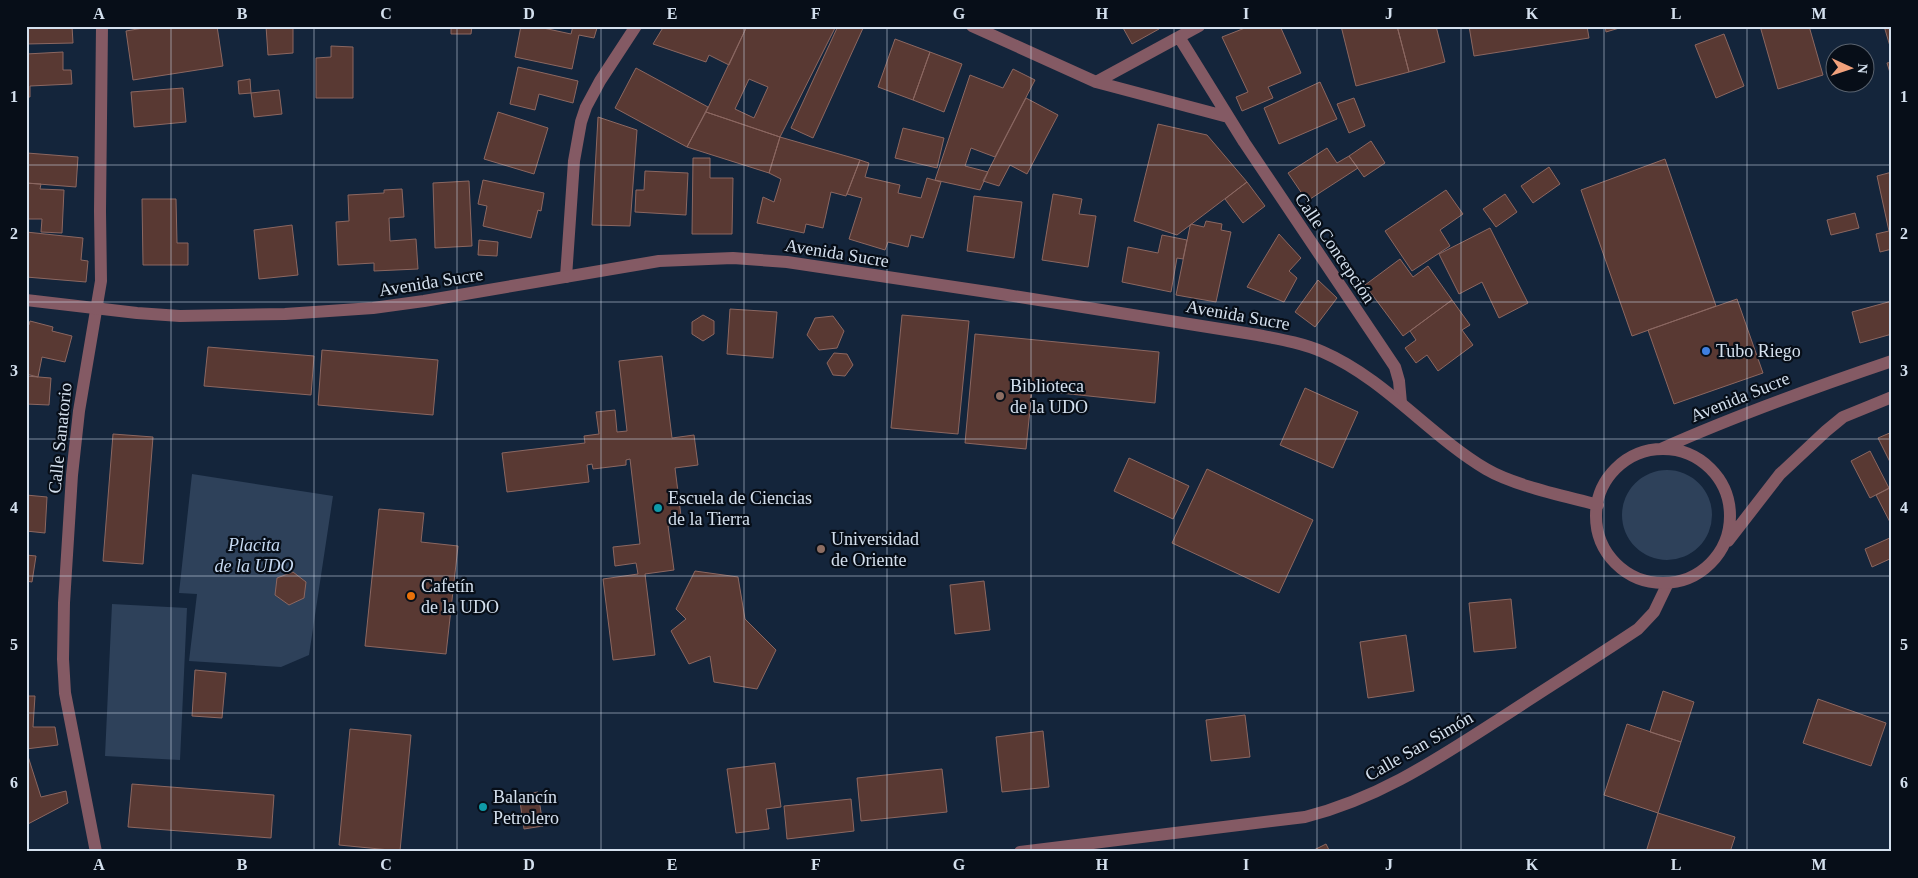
<svg xmlns="http://www.w3.org/2000/svg" width="1918" height="878" font-family="Georgia,serif">
<rect width="100%" height="100%" fill="#14253b"/>
<path fill="#2e415a" d="M1622 515a45 45 0 1 1 90 0a45 45 0 1 1-90 0Z
M 192,474 L 333,496 L 309,655 L 281,667 L 189,661 L 197,594 L 179,593 Z
M 112,604 L 187,608 L 180,760 L 105,756 Z"/>
<path fill="#593933" stroke="#8b6761" fill-rule="evenodd" d="M 26,26 L 72,26 L 73,43 L 26,44 Z
M 155,26 L 217,26 L 223,66 L 133,80 L 126,31 Z
M 266,26 L 293,26 L 293,53 L 268,55 Z
M 451,26 L 472,26 L 471,34 L 451,34 Z
M 521,26 L 534,26 L 571,34 L 573,26 L 597,28 L 594,38 L 579,35 L 572,69 L 515,57 Z
M 664,26 L 747,26 L 729,65 L 709,55 L 706,62 L 653,44 Z
M 747,26 L 836,26 L 780,137 L 706,112 ZM 749,79 L 768,87 L 754,118 L 735,109 Z
M 838,26 L 864,26 L 813,138 L 791,128 Z
M 1122,26 L 1158,26 L 1159,29 L 1132,44 Z
M 1250,26 L 1280,26 L 1301,73 L 1268,87 L 1273,98 L 1242,111 L 1236,97 L 1248,92 L 1222,37 Z
M 1341,26 L 1397,26 L 1409,72 L 1356,86 Z
M 1397,26 L 1436,26 L 1445,62 L 1409,72 Z
M 1469,26 L 1587,26 L 1589,38 L 1474,56 Z
M 1605,26 L 1626,26 L 1606,32 Z
M 1760,26 L 1809,26 L 1823,75 L 1778,89 Z
M 1884,26 L 1892,26 L 1892,53 Z
M 1724,34 L 1744,86 L 1716,98 L 1695,45 Z
M 895,39 L 930,52 L 913,100 L 878,87 Z
M 331,46 L 353,47 L 353,98 L 316,98 L 316,58 L 331,57 Z
M 63,52 L 63,70 L 71,70 L 72,84 L 30,86 L 30,97 L 26,97 L 26,54 Z
M 930,52 L 962,64 L 944,112 L 913,100 Z
M 1892,62 L 1892,79 L 1887,63 Z
M 518,67 L 578,81 L 573,103 L 539,94 L 535,110 L 510,104 Z
M 636,68 L 708,107 L 687,147 L 615,108 Z
M 1013,69 L 1035,80 L 995,157 L 971,148 L 965,166 L 988,172 L 980,190 L 935,180 L 970,75 L 1003,88 Z
M 250,79 L 251,93 L 239,94 L 238,81 Z
M 1320,82 L 1337,119 L 1279,144 L 1264,108 Z
M 183,88 L 186,122 L 134,127 L 131,92 Z
M 279,90 L 282,114 L 254,117 L 251,93 Z
M 1026,98 L 1058,115 L 1027,174 L 1010,165 L 999,186 L 983,181 Z
M 1354,98 L 1365,126 L 1349,133 L 1337,104 Z
M 498,112 L 548,128 L 534,174 L 484,159 Z
M 706,112 L 780,137 L 769,173 L 687,147 Z
M 598,117 L 637,130 L 630,226 L 592,225 Z
M 1158,124 L 1207,135 L 1247,182 L 1177,235 L 1134,221 Z
M 903,128 L 944,138 L 937,168 L 895,158 Z
M 780,137 L 860,160 L 846,196 L 831,192 L 823,228 L 806,224 L 804,233 L 757,223 L 763,197 L 774,202 L 781,179 L 769,173 Z
M 1371,141 L 1385,163 L 1364,177 L 1349,156 Z
M 1327,148 L 1337,163 L 1349,156 L 1358,168 L 1307,201 L 1288,173 Z
M 27,153 L 78,157 L 76,187 L 26,183 Z
M 693,158 L 710,158 L 710,178 L 733,178 L 732,234 L 692,234 Z
M 1665,159 L 1716,306 L 1632,336 L 1581,190 Z
M 860,160 L 869,163 L 865,177 L 900,185 L 898,193 L 921,198 L 927,178 L 941,182 L 923,238 L 911,235 L 908,247 L 888,242 L 885,250 L 849,239 L 862,198 L 847,194 Z
M 1549,167 L 1560,184 L 1533,203 L 1521,186 Z
M 645,171 L 688,173 L 686,215 L 635,212 L 636,190 L 644,190 Z
M 1892,172 L 1892,249 L 1880,252 L 1876,234 L 1889,231 L 1877,176 Z
M 483,180 L 544,193 L 541,211 L 538,210 L 531,238 L 483,226 L 487,206 L 478,204 Z
M 469,181 L 472,246 L 435,248 L 433,183 Z
M 1247,182 L 1265,206 L 1243,223 L 1225,199 Z
M 26,183 L 41,184 L 40,189 L 64,190 L 62,233 L 41,232 L 42,219 L 26,219 Z
M 402,189 L 404,217 L 389,218 L 390,241 L 416,239 L 418,269 L 374,271 L 374,263 L 338,265 L 336,222 L 349,221 L 348,195 L 384,193 L 384,190 Z
M 1446,190 L 1463,214 L 1440,230 L 1450,246 L 1412,271 L 1385,231 Z
M 1053,194 L 1082,199 L 1079,214 L 1096,216 L 1088,267 L 1042,260 Z
M 1505,194 L 1517,212 L 1496,227 L 1483,209 Z
M 974,196 L 1022,202 L 1014,258 L 967,251 Z
M 142,199 L 176,199 L 177,243 L 188,243 L 188,265 L 143,265 Z
M 1855,213 L 1859,228 L 1831,235 L 1827,220 Z
M 1206,221 L 1222,224 L 1221,230 L 1231,232 L 1216,302 L 1176,295 L 1190,226 L 1191,224 L 1204,227 Z
M 292,225 L 298,275 L 259,279 L 254,230 Z
M 1490,228 L 1528,303 L 1499,318 L 1482,282 L 1459,294 L 1439,254 Z
M 26,232 L 83,238 L 81,260 L 88,261 L 86,282 L 26,277 Z
M 1279,234 L 1301,258 L 1289,271 L 1297,278 L 1284,302 L 1247,287 Z
M 1162,235 L 1187,240 L 1183,259 L 1177,258 L 1171,292 L 1122,282 L 1128,247 L 1158,253 Z
M 479,240 L 498,242 L 497,256 L 478,255 Z
M 1400,259 L 1413,277 L 1428,266 L 1452,300 L 1403,336 L 1365,285 Z
M 1318,280 L 1337,298 L 1315,327 L 1295,312 Z
M 1737,299 L 1763,373 L 1674,404 L 1648,330 Z
M 1452,300 L 1470,325 L 1462,330 L 1473,345 L 1438,371 L 1427,355 L 1416,363 L 1405,348 L 1416,340 L 1410,331 Z
M 1892,301 L 1892,334 L 1860,343 L 1852,312 Z
M 730,309 L 777,312 L 773,358 L 727,354 Z
M 703,315 L 714,321 L 714,334 L 703,341 L 692,334 L 692,322 Z
M 902,315 L 969,321 L 958,434 L 891,428 Z
M 833,316 L 844,331 L 837,348 L 819,350 L 807,335 L 815,318 Z
M 30,321 L 53,327 L 52,331 L 72,336 L 65,362 L 42,357 L 38,377 L 26,374 L 26,325 L 29,325 Z
M 975,334 L 1159,352 L 1155,403 L 1032,390 L 1026,449 L 965,443 Z
M 208,347 L 314,356 L 311,395 L 204,386 Z
M 322,350 L 438,360 L 433,415 L 318,405 Z
M 834,353 L 847,354 L 853,365 L 845,376 L 833,375 L 827,363 Z
M 662,356 L 672,438 L 694,435 L 698,465 L 675,468 L 682,524 L 668,526 L 674,570 L 645,574 L 655,655 L 613,660 L 603,579 L 638,574 L 636,563 L 615,566 L 613,547 L 640,544 L 630,459 L 626,460 L 626,465 L 593,469 L 592,464 L 587,465 L 589,482 L 507,492 L 502,453 L 585,443 L 584,436 L 599,434 L 596,412 L 615,410 L 617,432 L 627,431 L 619,361 Z
M 26,376 L 51,378 L 49,405 L 26,404 Z
M 1305,388 L 1358,412 L 1333,468 L 1280,445 Z
M 1892,432 L 1892,466 L 1878,438 Z
M 113,434 L 153,437 L 143,564 L 103,561 Z
M 1870,451 L 1889,488 L 1870,498 L 1851,461 Z
M 1129,458 L 1189,486 L 1173,519 L 1114,491 Z
M 1207,469 L 1313,520 L 1279,593 L 1172,543 Z
M 1892,487 L 1892,526 L 1876,495 Z
M 26,495 L 47,497 L 45,533 L 26,531 Z
M 379,509 L 424,513 L 421,542 L 458,546 L 446,654 L 365,646 Z
M 1892,537 L 1892,558 L 1872,567 L 1865,549 Z
M 26,555 L 36,556 L 32,582 L 26,581 Z
M 695,571 L 738,577 L 745,619 L 776,650 L 757,689 L 714,682 L 710,656 L 689,664 L 671,631 L 686,619 L 676,609 Z
M 293,572 L 306,582 L 304,598 L 289,605 L 275,595 L 277,578 Z
M 984,581 L 990,630 L 955,634 L 950,585 Z
M 1511,599 L 1516,648 L 1474,652 L 1469,603 Z
M 1406,635 L 1414,691 L 1368,698 L 1360,642 Z
M 195,670 L 226,673 L 222,718 L 192,716 Z
M 1663,691 L 1694,702 L 1681,742 L 1650,732 Z
M 26,696 L 35,696 L 33,727 L 55,727 L 58,745 L 26,749 Z
M 1818,699 L 1886,723 L 1871,766 L 1803,743 Z
M 1245,715 L 1250,757 L 1211,761 L 1206,720 Z
M 1627,724 L 1681,742 L 1658,813 L 1604,795 Z
M 350,729 L 411,735 L 400,851 L 339,845 Z
M 1043,731 L 1049,787 L 1002,792 L 996,737 Z
M 26,750 L 41,797 L 66,791 L 68,803 L 26,825 Z
M 775,763 L 781,807 L 766,809 L 769,829 L 736,833 L 727,769 Z
M 942,769 L 947,812 L 861,821 L 857,778 Z
M 132,784 L 274,795 L 271,838 L 128,827 Z
M 538,792 L 543,826 L 524,829 L 519,795 Z
M 851,799 L 854,831 L 787,839 L 784,806 Z
M 1658,813 L 1735,837 L 1730,852 L 1646,852 Z
M 1326,844 L 1330,852 L 1310,852 Z"/>
<g fill="none" stroke-linecap="round" stroke-linejoin="round">
<path stroke="#845a64" stroke-width="12" d="M 972,26 L 1096,82 L 1228,117
M 1179,37 L 1244,142 L 1395,367 L 1399,381 L 1401,403
M 1096,82 L 1199,26
M 566,277 L 574,161 L 581,122 L 586,107 L 600,81 L 636,26
M 96,852 L 65,693 L 63,659 L 64,603 L 72,475 L 79,411 L 101,281 L 100,211 L 102,26
M 1020,852 L 1305,817 C 1380,798 1437,759 1501,718 C 1547,688 1593,659 1638,629 L 1654,612 L 1668,583"/>
<path stroke="#845a64" stroke-width="12" d="M 26,300 L 137,313 L 180,316 L 285,314 L 373,308 L 424,301 L 659,261 L 733,258 L 787,262 L 1001,294 L 1258,335 C 1279,339 1303,343 1323,352 C 1385,379 1429,435 1486,469 C 1515,486 1565,496 1598,505
M 1661,449 C 1737,415 1812,388 1892,361
M1596 516a67 67 0 1 1 134 0a67 67 0 1 1-134 0Z
M 1728,541 L 1780,474 L 1826,431 L 1843,417 L 1892,397"/>
</g>
<path fill="none" stroke="#d4e0ee" stroke-width="1" stroke-opacity="0.55" d="M 171,26 L 171,852M 314,26 L 314,852M 457,26 L 457,852M 601,26 L 601,852M 744,26 L 744,852M 887,26 L 887,852M 1031,26 L 1031,852M 1174,26 L 1174,852M 1317,26 L 1317,852M 1461,26 L 1461,852M 1604,26 L 1604,852M 1747,26 L 1747,852M 26,165 L 1892,165M 26,302 L 1892,302M 26,439 L 1892,439M 26,576 L 1892,576M 26,713 L 1892,713"/>
<circle fill="#3f7fe0" stroke="#070e18" stroke-width="2" cx="1706" cy="351" r="5"/>
<g fill="#8d6e63" stroke="#070e18" stroke-width="2">
<circle cx="1000" cy="396" r="5"/>
<circle cx="821" cy="549" r="5"/>
</g>
<g fill="#0f9aa8" stroke="#070e18" stroke-width="2">
<circle cx="658" cy="508" r="5"/>
<circle cx="483" cy="807" r="5"/>
</g>
<circle fill="#e8710a" stroke="#070e18" stroke-width="2" cx="411" cy="596" r="5"/>
<g text-anchor="middle" dominant-baseline="central" stroke-width="4.5" stroke-linejoin="round" paint-order="stroke">
<g font-size="18" fill="#d4e0ee" stroke="#070e18">
<text transform="translate(1335 248) rotate(56)">Calle Concepción</text>
<text transform="translate(837 253) rotate(9)">Avenida Sucre</text>
<text transform="translate(431 282) rotate(-9)">Avenida Sucre</text>
<text transform="translate(1238 315) rotate(10)">Avenida Sucre</text>
<text transform="translate(1740 397) rotate(-22)">Avenida Sucre</text>
<text transform="translate(60 438) rotate(-84)">Calle Sanatorio</text>
<text transform="translate(1419 746) rotate(-30)">Calle San Simón</text>
</g>
<g font-size="18" fill="#d4e0ee" stroke="#070e18" text-anchor="start">
<text x="1716" y="351">Tubo Riego</text>
<text x="1010" y="386">Biblioteca<tspan x="1010" dy="21">de la UDO</tspan></text>
<text x="668" y="498">Escuela de Ciencias<tspan x="668" dy="21">de la Tierra</tspan></text>
<text x="831" y="539">Universidad<tspan x="831" dy="21">de Oriente</tspan></text>
<text x="421" y="586">Cafetín<tspan x="421" dy="21">de la UDO</tspan></text>
<text x="493" y="797">Balancín<tspan x="493" dy="21">Petrolero</tspan></text>
</g>
<g font-size="18" font-style="italic" fill="#c8dbf3" stroke="#070e18">
<text x="254" y="545">Placita<tspan x="254" dy="21">de la UDO</tspan></text>
</g>
</g>
<rect width="1918" height="878" fill="none" stroke="#070e18" stroke-width="55"/>
<g transform="translate(1850 68) rotate(93)"><circle r="24" fill="#070e18" stroke="#59626e"/>
<path d="M0-4L9 19L0 12L-9 19Z" fill="#f1a17c"/>
<text y="-8" font-size="14" font-weight="bold" text-anchor="middle" fill="#d4e0ee">N</text>
</g>
<rect x="28" y="28" width="1862" height="822" fill="none" stroke="#d4e0ee" stroke-width="2"/>
<g font-size="16" text-anchor="middle" font-weight="bold" fill="#d4e0ee">
<text x="99" y="19">A</text>
<text x="242" y="19">B</text>
<text x="386" y="19">C</text>
<text x="529" y="19">D</text>
<text x="672" y="19">E</text>
<text x="816" y="19">F</text>
<text x="959" y="19">G</text>
<text x="1102" y="19">H</text>
<text x="1246" y="19">I</text>
<text x="1389" y="19">J</text>
<text x="1532" y="19">K</text>
<text x="1676" y="19">L</text>
<text x="1819" y="19">M</text>
<text x="14" y="102">1</text>
<text x="1904" y="102">1</text>
<text x="14" y="239">2</text>
<text x="1904" y="239">2</text>
<text x="14" y="376">3</text>
<text x="1904" y="376">3</text>
<text x="14" y="513">4</text>
<text x="1904" y="513">4</text>
<text x="14" y="650">5</text>
<text x="1904" y="650">5</text>
<text x="14" y="788">6</text>
<text x="1904" y="788">6</text>
<text x="99" y="870">A</text>
<text x="242" y="870">B</text>
<text x="386" y="870">C</text>
<text x="529" y="870">D</text>
<text x="672" y="870">E</text>
<text x="816" y="870">F</text>
<text x="959" y="870">G</text>
<text x="1102" y="870">H</text>
<text x="1246" y="870">I</text>
<text x="1389" y="870">J</text>
<text x="1532" y="870">K</text>
<text x="1676" y="870">L</text>
<text x="1819" y="870">M</text>
</g>
</svg>
